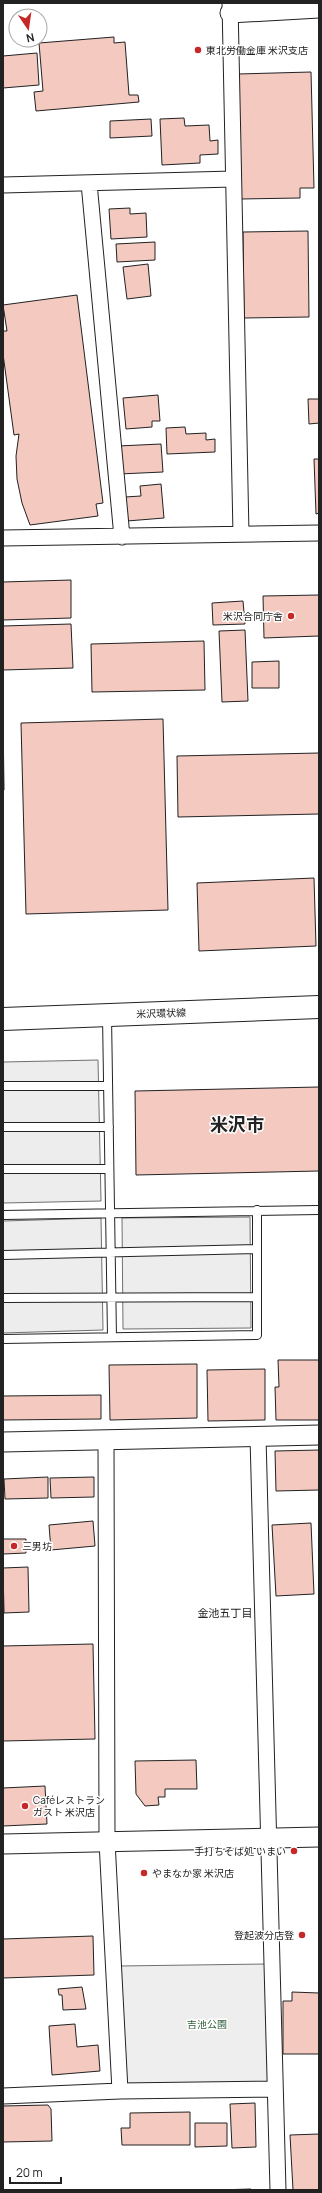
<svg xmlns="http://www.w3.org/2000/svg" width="322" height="2193" font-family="Manrope,'Noto Sans JP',sans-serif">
<rect width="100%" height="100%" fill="#fff"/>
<path fill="#eee" stroke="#6f6f6f" d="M 266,1964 L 269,2083 L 123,2086 L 119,1966 Z"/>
<path fill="#ededed" stroke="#6f6f6f" d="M 98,1060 L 101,1201 L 3,1203 L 3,1062 Z
M 250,1217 L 251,1328 L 123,1329 L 122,1218 Z
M 101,1218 L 103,1330 L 3,1333 L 3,1221 Z"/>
<path fill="#f3c9c0" stroke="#222" d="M 114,37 L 114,43 L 125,42 L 129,95 L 138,95 L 139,102 L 36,111 L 34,92 L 43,91 L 39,43 Z
M 37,53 L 39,85 L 3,88 L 3,56 Z
M 311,72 L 314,188 L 300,188 L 300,198 L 241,199 L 238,74 Z
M 184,118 L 185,126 L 209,125 L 210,141 L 218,140 L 218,154 L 200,155 L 200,163 L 162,165 L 160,119 Z
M 151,119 L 152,136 L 110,138 L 110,121 Z
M 130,208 L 130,214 L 146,213 L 147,237 L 111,239 L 109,209 Z
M 308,231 L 309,317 L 244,318 L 243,232 Z
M 155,242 L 155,260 L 117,262 L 116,244 Z
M 148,264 L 151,296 L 127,299 L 123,267 Z
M 77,295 L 103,503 L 96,504 L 98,516 L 30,525 L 22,503 L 17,479 L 16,456 L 19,434 L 14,435 L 3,354 L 3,331 L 7,331 L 3,305 Z
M 158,395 L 160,421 L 152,421 L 152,427 L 126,429 L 123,398 Z
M 308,399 L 319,399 L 319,423 L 309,424 Z
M 185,427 L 186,434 L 206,433 L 206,440 L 215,439 L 215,452 L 167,454 L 166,428 Z
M 161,444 L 163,472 L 119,474 L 118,446 Z
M 314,459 L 319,459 L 319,513 L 316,514 Z
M 161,484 L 164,518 L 127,521 L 125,497 L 141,496 L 140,486 Z
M 71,580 L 71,618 L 3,620 L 3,582 Z
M 319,595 L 319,636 L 264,638 L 263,596 Z
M 243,601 L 245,624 L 213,625 L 212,603 Z
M 71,624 L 73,668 L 3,670 L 3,626 Z
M 245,630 L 248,701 L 222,702 L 219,631 Z
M 204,641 L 205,690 L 92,692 L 91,644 Z
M 279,661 L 279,688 L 252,688 L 252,662 Z
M 3,716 L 4,790 L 3,790 Z
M 163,719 L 168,910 L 26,914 L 21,723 Z
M 319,753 L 319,814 L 178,817 L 177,756 Z
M 314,878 L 316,946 L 199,951 L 197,883 Z
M 319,1087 L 319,1171 L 136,1175 L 135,1091 Z
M 278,1360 L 319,1360 L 319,1420 L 276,1420 L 275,1387 L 279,1387 Z
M 197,1364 L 197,1418 L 110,1420 L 109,1365 Z
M 265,1369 L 265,1420 L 208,1421 L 207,1370 Z
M 101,1395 L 101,1419 L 3,1420 L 3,1396 Z
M 319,1450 L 319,1490 L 276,1491 L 275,1451 Z
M 48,1477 L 48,1498 L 5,1499 L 4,1479 Z
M 94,1477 L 94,1497 L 51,1498 L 50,1478 Z
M 93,1521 L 95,1546 L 51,1550 L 49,1525 Z
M 311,1523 L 314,1594 L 276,1596 L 272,1525 Z
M 3,1539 L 26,1539 L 26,1553 L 3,1554 Z
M 28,1567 L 29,1612 L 4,1613 L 3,1568 Z
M 93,1644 L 95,1739 L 3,1741 L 3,1646 Z
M 196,1760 L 197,1789 L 165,1789 L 165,1797 L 158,1797 L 159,1805 L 145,1806 L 136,1794 L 135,1761 Z
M 45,1786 L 47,1824 L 3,1826 L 3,1788 Z
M 93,1936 L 94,1975 L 3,1978 L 3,1939 Z
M 82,1987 L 86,2009 L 63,2010 L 62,1995 L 59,1995 L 58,1989 Z
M 292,1992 L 319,1993 L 319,2054 L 283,2054 L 283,2001 L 292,2001 Z
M 75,2024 L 77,2047 L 98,2045 L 100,2071 L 52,2075 L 49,2026 Z
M 255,2103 L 256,2147 L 232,2148 L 230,2104 Z
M 48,2105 L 51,2109 L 52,2141 L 3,2142 L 3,2106 Z
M 190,2112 L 190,2145 L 122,2145 L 121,2128 L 130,2128 L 130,2113 Z
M 195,2123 L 227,2123 L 227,2146 L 195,2147 Z
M 319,2134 L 319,2190 L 293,2190 L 290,2135 Z
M 251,2189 L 251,2190 L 217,2190 Z"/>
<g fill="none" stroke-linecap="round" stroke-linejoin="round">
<defs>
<path id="service" d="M 107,1016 L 112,1337
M 3,1086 L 108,1086
M 3,1127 L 109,1127
M 3,1169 L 109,1169
M 3,1215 L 319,1210
M 3,1255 L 257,1249
M 3,1298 L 257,1297
M 3,1339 L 257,1335 L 257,1210"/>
<path id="minor" d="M 230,3 L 241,534
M 89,183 L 122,537
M 3,185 L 233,179
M 3,538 L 319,533
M 258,1437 L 278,2190
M 106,1440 L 107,1841 L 120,2091
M 3,2096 L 120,2091 L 275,2089"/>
<path id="tertiary" d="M 230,13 L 319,8
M 3,1442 L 319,1435
M 3,1844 L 319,1837"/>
<path id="secondary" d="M 3,1019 L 319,1007"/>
</defs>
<use href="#service" stroke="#222" stroke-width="10"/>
<use href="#minor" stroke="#222" stroke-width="17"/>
<use href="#tertiary" stroke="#222" stroke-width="21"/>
<use href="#secondary" stroke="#222" stroke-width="24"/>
<use href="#service" stroke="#fff" stroke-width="8"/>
<use href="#minor" stroke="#fff" stroke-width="15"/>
<use href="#tertiary" stroke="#fff" stroke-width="19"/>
<use href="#secondary" stroke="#fff" stroke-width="22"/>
</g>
<g fill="#c62828" stroke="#fff" stroke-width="1.5">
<circle cx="198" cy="50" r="4"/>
<circle cx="291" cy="616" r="4"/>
<circle cx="14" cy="1546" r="4"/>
<circle cx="25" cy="1806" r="4"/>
<circle cx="294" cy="1851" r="4"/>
<circle cx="144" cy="1873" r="4"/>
<circle cx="302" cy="1935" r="4"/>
</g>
<g text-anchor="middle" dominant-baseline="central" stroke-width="3" stroke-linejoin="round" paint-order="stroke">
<g font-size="10" fill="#222" stroke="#fff" text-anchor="start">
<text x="206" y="50">東北労働金庫 米沢支店</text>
<text x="283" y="616" text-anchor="end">米沢合同庁舎</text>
<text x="22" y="1546">三男坊</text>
<text x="33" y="1800">Caféレストラン<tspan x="33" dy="12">ガスト 米沢店</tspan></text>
<text x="286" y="1851" text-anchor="end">手打ちそば処 いまい</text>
<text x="152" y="1873">やまなか家 米沢店</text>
<text x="294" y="1935" text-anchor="end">登起波分店登</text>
</g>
<g font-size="10" fill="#222" stroke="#fff">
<text transform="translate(161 1013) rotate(-2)">米沢環状線</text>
</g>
<g font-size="10" fill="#2f5e38" stroke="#fff">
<text x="207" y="2024">吉池公園</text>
</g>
<g font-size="11" fill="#222" stroke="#fff">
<text x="225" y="1612">金池五丁目</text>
</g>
<g font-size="18" font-weight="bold" fill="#222" stroke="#fff">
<text x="237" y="1124">米沢市</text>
</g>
</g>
<rect width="322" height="2193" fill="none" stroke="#222222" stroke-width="8"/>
<g transform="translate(28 28) rotate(167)"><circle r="19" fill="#ffffff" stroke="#a7a7a7"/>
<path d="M0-3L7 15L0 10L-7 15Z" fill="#c62828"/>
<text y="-6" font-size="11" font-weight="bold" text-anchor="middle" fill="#222222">N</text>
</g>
<path d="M10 2177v6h51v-6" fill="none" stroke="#222222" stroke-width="2"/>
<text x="16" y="2177" font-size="12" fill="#222222" stroke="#ffffff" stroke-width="3" paint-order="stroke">20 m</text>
</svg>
